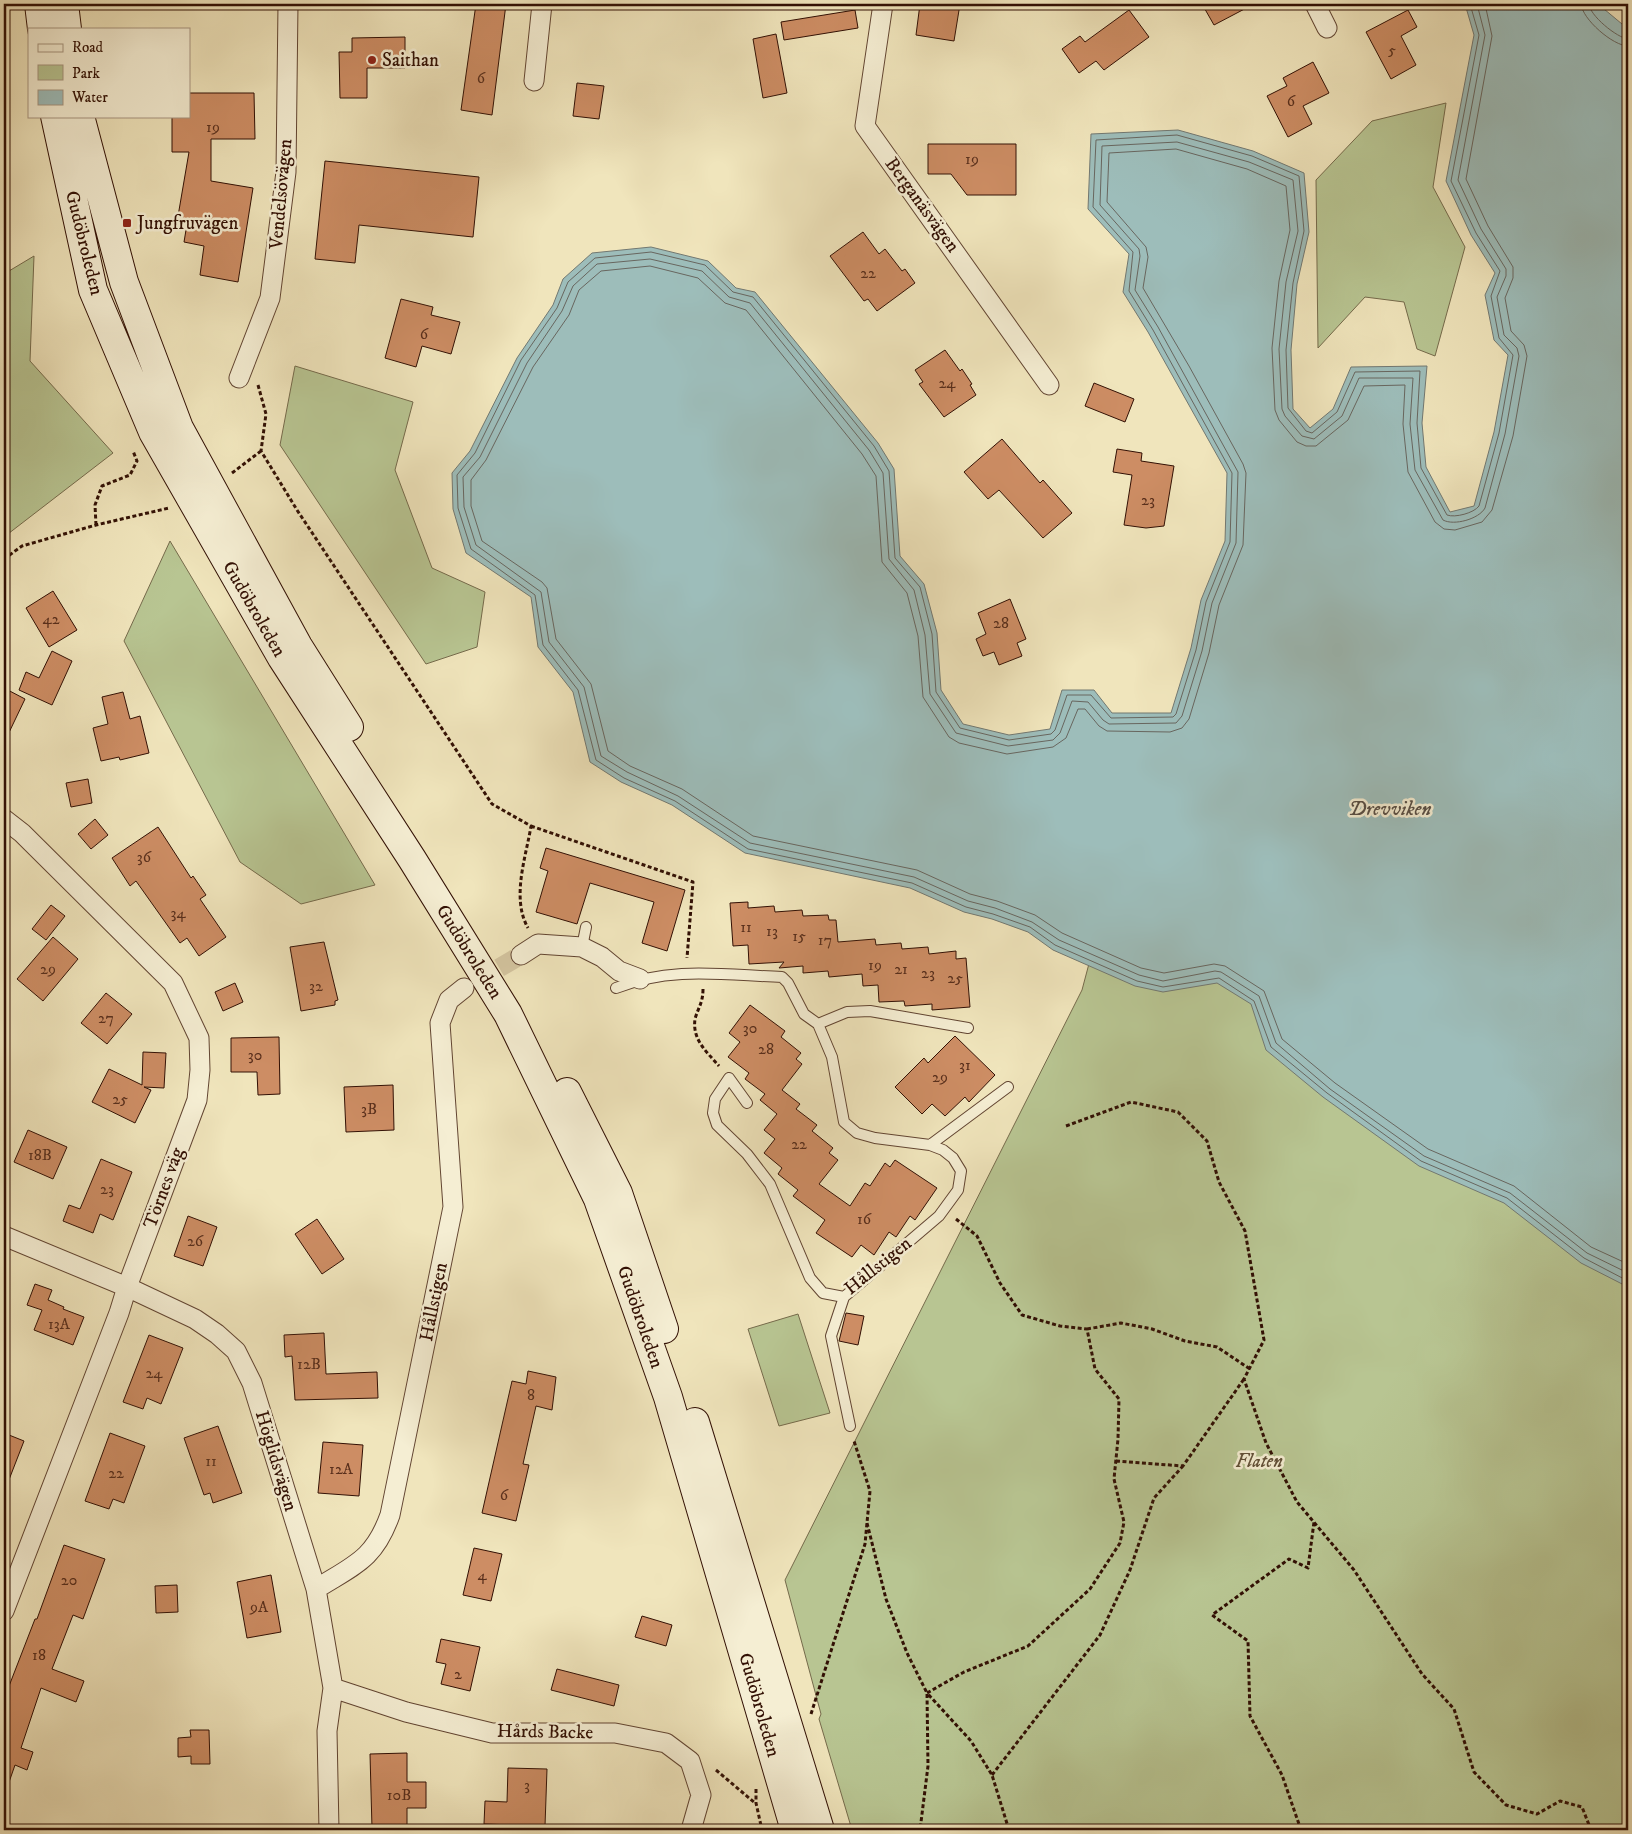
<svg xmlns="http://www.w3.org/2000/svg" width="1632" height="1834" font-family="'IM FELL DW Pica',serif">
<rect width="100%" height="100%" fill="#f0e5bc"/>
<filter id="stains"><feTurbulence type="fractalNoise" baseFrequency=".004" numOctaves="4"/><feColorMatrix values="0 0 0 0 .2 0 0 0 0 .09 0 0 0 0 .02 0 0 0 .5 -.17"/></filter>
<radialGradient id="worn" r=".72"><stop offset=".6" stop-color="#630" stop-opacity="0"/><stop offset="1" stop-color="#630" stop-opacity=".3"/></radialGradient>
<path fill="#b8c592" stroke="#756a4b" d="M 1446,103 L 1433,187 L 1465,247 L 1435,356 L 1417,349 L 1404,302 L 1365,297 L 1318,348 L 1316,180 L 1372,121 Z
M 34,256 L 30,361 L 113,453 L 4,537 L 4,274 Z
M 295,366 L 413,402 L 395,470 L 432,568 L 485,592 L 477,647 L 426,664 L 280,445 Z
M 170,541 L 375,885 L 301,904 L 240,862 L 124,641 Z
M 1125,828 L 1628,883 L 1628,1830 L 852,1830 L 819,1719 L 821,1714 L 785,1580 L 1082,990 Z
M 798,1314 L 830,1413 L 779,1426 L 748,1329 Z"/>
<path fill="#9dbdba" stroke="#727871" d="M 1465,4 L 1598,4 L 1628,29 L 1628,1287 L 1581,1263 L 1504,1203 L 1419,1166 L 1323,1097 L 1266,1050 L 1251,1004 L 1217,983 L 1163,992 L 1135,986 L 1053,950 L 1028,932 L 992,919 L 964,912 L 910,888 L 745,853 L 672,805 L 621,782 L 590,762 L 573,692 L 538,647 L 531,597 L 466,553 L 453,509 L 452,473 L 470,451 L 517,358 L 553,305 L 563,279 L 592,253 L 651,247 L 708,261 L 736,288 L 755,292 L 878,443 L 894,469 L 900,556 L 924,584 L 937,633 L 941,690 L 963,724 L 1009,735 L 1050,729 L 1062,690 L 1094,690 L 1112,713 L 1171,713 L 1191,648 L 1201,600 L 1225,541 L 1227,473 L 1148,332 L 1123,292 L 1129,254 L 1088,209 L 1091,134 L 1178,130 L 1253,151 L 1304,173 L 1309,232 L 1297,284 L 1291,350 L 1293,409 L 1310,428 L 1333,409 L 1351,367 L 1427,366 L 1422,423 L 1426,467 L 1450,512 L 1474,506 L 1494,432 L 1508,355 L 1494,340 L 1485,295 L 1495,273 L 1471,235 L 1446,181 L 1474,35 Z"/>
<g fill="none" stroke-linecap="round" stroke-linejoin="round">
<path stroke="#68665f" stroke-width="1" d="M 1470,4 L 1479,35 L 1451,181 L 1476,233 L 1500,271 L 1491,296 L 1499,338 L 1513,355 L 1499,433 L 1479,506 C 1474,513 1455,518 1447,515 L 1421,468 L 1417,423 L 1420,371 L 1355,372 L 1337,412 L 1312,433 L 1306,431 L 1288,408 L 1286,350 L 1293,283 L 1304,231 L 1299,176 L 1252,156 L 1177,135 L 1096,140 L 1093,207 L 1133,252 L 1129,291 L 1153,330 L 1232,473 L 1230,542 L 1206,602 L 1196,650 L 1176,714 L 1173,717 L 1111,718 L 1091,695 L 1067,695 L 1055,730 L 1051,734 L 1009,740 L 960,728 L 936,692 L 932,634 L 920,587 L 895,558 L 889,471 L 874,446 L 753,297 L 733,292 L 705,265 L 651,252 L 595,258 L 568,282 L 557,308 L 521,360 L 475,453 L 457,475 L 458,508 L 471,549 L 535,595 L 543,645 L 578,690 L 596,760 L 624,778 L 675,801 L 748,849 L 912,883 L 966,907 L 993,914 L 1030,927 L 1055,945 L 1137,981 L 1163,987 L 1219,978 L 1254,1001 L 1271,1047 L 1327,1093 L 1421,1161 L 1507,1198 L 1584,1258 L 1628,1281
M 1477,4 L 1485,35 L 1458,180 L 1481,229 L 1506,269 L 1506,276 L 1497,297 L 1504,335 L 1517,348 L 1519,356 L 1505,434 L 1485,508 C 1479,519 1454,526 1443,520 L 1415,470 L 1410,424 L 1413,378 L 1359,378 L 1342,416 L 1314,439 L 1302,436 L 1285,416 L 1282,409 L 1279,349 L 1286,282 L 1298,231 L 1293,180 L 1249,162 L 1177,142 L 1102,146 L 1100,205 L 1139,249 L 1140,256 L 1135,290 L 1158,327 L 1238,472 L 1236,543 L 1212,603 L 1202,651 L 1182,716 L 1176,723 L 1109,724 L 1103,720 L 1088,702 L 1072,701 L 1060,733 L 1053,740 L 1008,746 L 956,733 L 930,694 L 925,635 L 914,590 L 889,559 L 883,473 L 869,450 L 750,303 L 729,297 L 702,271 L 650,259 L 597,264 L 573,286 L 562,311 L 527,363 L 480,457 L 463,477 L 464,507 L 476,545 L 541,592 L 549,642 L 584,687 L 601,756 L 627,772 L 678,796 L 750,843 L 914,877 L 968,901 L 995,908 L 1032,922 L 1059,940 L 1139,975 L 1163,981 L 1215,971 L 1221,972 L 1259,996 L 1276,1043 L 1330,1089 L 1424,1156 L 1510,1193 L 1587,1253 L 1628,1273
M 1485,4 L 1492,36 L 1466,179 L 1488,226 L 1513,267 L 1513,278 L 1505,298 L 1511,331 L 1524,345 L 1527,356 L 1513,436 L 1492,510 L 1482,522 L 1455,530 L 1444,529 L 1435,522 L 1408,472 L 1403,424 L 1405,385 L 1364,386 L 1348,420 L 1316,446 L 1306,446 L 1297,442 L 1279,420 L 1275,410 L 1272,348 L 1279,281 L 1290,230 L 1286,186 L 1247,169 L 1176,149 L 1109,153 L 1107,202 L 1146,247 L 1148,257 L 1143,288 L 1189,366 L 1243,464 L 1246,473 L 1243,545 L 1219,605 L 1209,653 L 1189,719 L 1182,728 L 1170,732 L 1107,731 L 1099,726 L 1085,709 L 1078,709 L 1066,738 L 1053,747 L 1007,754 L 959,743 L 949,737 L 923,697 L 918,636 L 907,593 L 882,562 L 876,476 L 862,454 L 746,310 L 725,303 L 698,278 L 650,266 L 601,271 L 579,290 L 569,315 L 533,367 L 486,460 L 471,480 L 471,506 L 482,541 L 542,582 L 547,588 L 556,639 L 591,684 L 608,751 L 630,766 L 682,789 L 753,836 L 917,870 L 970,894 L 997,901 L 1035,915 L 1062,933 L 1141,968 L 1164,973 L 1214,964 L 1225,966 L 1264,991 L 1282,1039 L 1335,1083 L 1428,1149 L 1514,1186 L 1591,1247 L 1628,1264
M 1581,4 C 1582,19 1613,46 1628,46
M 1589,4 C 1589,15 1617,38 1628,39"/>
</g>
<path fill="#cd8d64" stroke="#321004" d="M 476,4 L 506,4 L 492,115 L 461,110 Z
M 920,4 L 960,4 L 954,41 L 916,35 Z
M 1202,4 L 1254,4 L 1214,25 Z
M 855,10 L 858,28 L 784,40 L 781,22 Z
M 1129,10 L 1149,37 L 1104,70 L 1096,61 L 1079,73 L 1062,49 L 1080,36 L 1085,42 Z
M 1408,10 L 1417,27 L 1401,36 L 1416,65 L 1391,79 L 1366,32 Z
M 776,34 L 787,93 L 763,98 L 753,39 Z
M 405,37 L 405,68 L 367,68 L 367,98 L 340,98 L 339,52 L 352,52 L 352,38 Z
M 1313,62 L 1329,93 L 1303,106 L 1312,124 L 1288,137 L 1267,96 L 1287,86 L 1283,78 Z
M 577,83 L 604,86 L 599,119 L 573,116 Z
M 189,93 L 254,93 L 255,139 L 211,139 L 211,181 L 253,188 L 238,282 L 200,275 L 204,246 L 184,242 L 187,224 L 177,222 L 189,152 L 172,152 L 172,116 L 189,116 Z
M 928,144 L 1016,144 L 1016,195 L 967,195 L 951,174 L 928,174 Z
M 325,161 L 479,177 L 473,237 L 359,225 L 355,263 L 315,259 Z
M 863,232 L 879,254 L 885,249 L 902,271 L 905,269 L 915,283 L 877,311 L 868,299 L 864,301 L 830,256 Z
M 401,299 L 433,307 L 431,315 L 460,322 L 451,354 L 422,346 L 416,367 L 385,358 Z
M 945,350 L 960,371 L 962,369 L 972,384 L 970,385 L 976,395 L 944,417 L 919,384 L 923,382 L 915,370 Z
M 1094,383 L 1134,399 L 1125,422 L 1085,406 Z
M 1002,439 L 1040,483 L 1043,480 L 1072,513 L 1043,538 L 999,490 L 988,499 L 964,472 Z
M 1117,449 L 1142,453 L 1141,461 L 1174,466 L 1164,526 L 1146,528 L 1124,525 L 1132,475 L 1113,472 Z
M 53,591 L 77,630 L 49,647 L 26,608 Z
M 1010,599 L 1026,639 L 1017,643 L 1022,656 L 999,665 L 994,652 L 983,656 L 976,639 L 986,634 L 978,613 Z
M 52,651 L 72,661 L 52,705 L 19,690 L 26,672 L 39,678 Z
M 4,688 L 25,699 L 4,743 Z
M 123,692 L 130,719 L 140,716 L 149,753 L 120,760 L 119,757 L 101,761 L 93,728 L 108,724 L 102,697 Z
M 88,779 L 92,803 L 71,807 L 66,783 Z
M 95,819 L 108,835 L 91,849 L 78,834 Z
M 158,827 L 191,878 L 193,876 L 206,895 L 200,899 L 226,937 L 199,956 L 187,938 L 180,943 L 136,881 L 130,886 L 112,858 Z
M 546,848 L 685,890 L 667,951 L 642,943 L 654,902 L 590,883 L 577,924 L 536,912 L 548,871 L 540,868 Z
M 748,902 L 748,908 L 774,906 L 775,912 L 802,910 L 803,916 L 828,915 L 829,920 L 836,920 L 838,942 L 875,939 L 876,945 L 901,943 L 902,949 L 928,947 L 929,954 L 956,951 L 956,959 L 966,958 L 970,1007 L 932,1010 L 932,1004 L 905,1006 L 904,1001 L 879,1002 L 878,985 L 863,986 L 862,974 L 829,977 L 828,971 L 803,973 L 803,966 L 779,968 L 784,962 L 749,964 L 748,945 L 733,946 L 730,903 Z
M 51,905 L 65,916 L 46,940 L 32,929 Z
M 53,937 L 78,959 L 43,1001 L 17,979 Z
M 324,942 L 338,1000 L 335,1001 L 335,1005 L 301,1011 L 290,947 Z
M 235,983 L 243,1002 L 223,1011 L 215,992 Z
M 106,993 L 132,1014 L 107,1044 L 81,1023 Z
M 750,1005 L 785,1031 L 781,1037 L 801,1053 L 796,1059 L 802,1064 L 782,1090 L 800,1104 L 796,1109 L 817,1125 L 812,1131 L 833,1148 L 829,1153 L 838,1160 L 819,1184 L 850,1206 L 865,1183 L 870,1186 L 885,1163 L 890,1167 L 895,1160 L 937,1188 L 915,1220 L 910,1216 L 896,1237 L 889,1232 L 874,1255 L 861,1245 L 852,1257 L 816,1233 L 825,1220 L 793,1196 L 798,1190 L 778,1174 L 782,1168 L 764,1153 L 775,1139 L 764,1130 L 777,1114 L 760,1100 L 765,1094 L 745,1079 L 749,1073 L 728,1057 L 740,1042 L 729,1033 Z
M 955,1036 L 995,1075 L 969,1102 L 965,1097 L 945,1116 L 932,1104 L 922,1114 L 895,1087 L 924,1058 L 928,1063 Z
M 279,1037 L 280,1094 L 258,1095 L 257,1072 L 231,1072 L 231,1038 Z
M 143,1052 L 166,1053 L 164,1088 L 144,1087 L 151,1090 L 135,1123 L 92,1102 L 109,1069 L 142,1085 Z
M 393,1085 L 394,1130 L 346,1132 L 344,1087 Z
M 28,1130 L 67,1147 L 53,1179 L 14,1162 Z
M 101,1159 L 132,1172 L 113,1220 L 100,1214 L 93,1233 L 63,1221 L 69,1205 L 80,1209 Z
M 188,1216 L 217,1227 L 203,1266 L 174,1256 Z
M 317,1219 L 344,1259 L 322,1274 L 295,1234 Z
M 35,1284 L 52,1290 L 48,1300 L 64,1307 L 63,1309 L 84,1317 L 73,1345 L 34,1330 L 42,1310 L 27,1305 Z
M 846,1313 L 864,1316 L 858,1345 L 839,1341 Z
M 324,1333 L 326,1374 L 377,1372 L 378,1398 L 295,1400 L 292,1356 L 285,1357 L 284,1335 Z
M 149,1335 L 183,1348 L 161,1404 L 147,1398 L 143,1409 L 123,1402 Z
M 528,1371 L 556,1377 L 552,1410 L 536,1406 L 523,1464 L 529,1465 L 516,1521 L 482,1513 L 512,1381 L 526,1384 Z
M 218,1426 L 242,1493 L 213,1503 L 210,1493 L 204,1495 L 184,1438 Z
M 4,1433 L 24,1441 L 5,1490 L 4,1490 Z
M 110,1433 L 145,1446 L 124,1503 L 113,1499 L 109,1509 L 85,1501 Z
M 323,1442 L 363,1445 L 359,1496 L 318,1493 Z
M 64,1545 L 105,1559 L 83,1619 L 73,1615 L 52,1669 L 84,1681 L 76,1702 L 41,1688 L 21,1748 L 33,1752 L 27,1770 L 15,1765 L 7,1788 L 4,1788 L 4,1699 L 35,1619 L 37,1619 Z
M 474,1548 L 502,1554 L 491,1601 L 463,1595 Z
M 271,1575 L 281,1632 L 247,1638 L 237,1582 Z
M 177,1585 L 178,1612 L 156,1613 L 155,1586 Z
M 642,1616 L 672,1625 L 666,1646 L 635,1637 Z
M 441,1639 L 480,1647 L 470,1691 L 441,1684 L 446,1664 L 436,1662 Z
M 557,1669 L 619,1685 L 614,1706 L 551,1690 Z
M 190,1730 L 209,1730 L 210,1764 L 191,1764 L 191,1756 L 178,1757 L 178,1738 L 191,1737 Z
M 407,1753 L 407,1782 L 426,1782 L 426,1808 L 407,1808 L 407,1828 L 372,1828 L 370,1754 Z
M 508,1768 L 547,1769 L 545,1826 L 484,1824 L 485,1801 L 507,1802 Z"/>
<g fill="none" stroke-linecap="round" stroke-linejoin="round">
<path stroke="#d4c5a0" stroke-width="19" stroke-dasharray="19 9" stroke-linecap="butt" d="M 475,982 L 521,955"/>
<defs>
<path id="service" d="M 582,947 L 586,927
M 616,988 C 671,966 723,975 782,977 L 788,983 L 804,1014 L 818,1024 L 832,1057 L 844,1122 L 857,1133 L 875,1138 L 930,1145 L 943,1150 L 953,1158 L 961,1171 L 958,1190 L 939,1216 L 844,1297 L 823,1293 L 810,1278 L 770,1184 L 747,1154 L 717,1125 L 713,1113 L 715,1099 L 729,1078 L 747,1103
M 818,1024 L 847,1012 L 870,1011 L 968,1028
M 930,1145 L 1008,1087
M 844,1297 L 831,1336 L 850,1426"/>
<path id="minor" d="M 883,4 L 865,126 L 1049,385
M 1315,4 L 1327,28
M 534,81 L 542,4
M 239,378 L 270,298 L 286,172 L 288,4
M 4,819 L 22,833 L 173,983 L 199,1038 L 200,1070 L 197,1100 L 127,1287 L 119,1313 L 4,1611
M 521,955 L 538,944 L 582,947 L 602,957 L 619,971 L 640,979
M 4,1236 L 127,1287 L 195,1319 L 217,1334 L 236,1351 L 252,1383 L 316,1589 L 333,1688 L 327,1731 L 329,1830
M 316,1589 C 354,1565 374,1560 390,1515 L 453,1207 L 440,1023 L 449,1000 L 464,988
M 333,1688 L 406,1712 L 492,1733 L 615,1733 L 666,1743 L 690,1761 L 701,1795 L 691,1830"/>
<path id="secondary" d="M 39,4 L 42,29
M 64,4 L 67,29
M 55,116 L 93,290 L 153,432 L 282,658 L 412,859 L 508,1014 L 598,1199 L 668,1397 L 795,1830
M 80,116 L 124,282 L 179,428 L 298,646 L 349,727
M 567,1092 L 618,1193 L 664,1329
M 695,1422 L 820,1830"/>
</defs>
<use href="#service" stroke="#624532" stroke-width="12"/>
<use href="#minor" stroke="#624532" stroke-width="21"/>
<use href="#secondary" stroke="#321004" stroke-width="30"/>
<path stroke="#321004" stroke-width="3" stroke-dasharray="4 2.5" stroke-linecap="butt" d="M 258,385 L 266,414 L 261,451 L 297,510 L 492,804 L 531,826 C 526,857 511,898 528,928
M 232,473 L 261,451
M 96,525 L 95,505 L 102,486 L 130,475 L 137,461 L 133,451
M 4,559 L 22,546 L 96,525 L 169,508
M 531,826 L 693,882 L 687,958
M 703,989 C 703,1003 698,1008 695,1019 C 692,1040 707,1052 719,1066
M 1066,1126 L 1131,1102 L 1178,1112 L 1207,1141 L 1219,1182 L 1245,1231 L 1264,1340 L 1244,1379 L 1266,1443 L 1297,1502 L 1354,1570 L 1422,1674 L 1454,1709 L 1474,1772 L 1506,1805 L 1537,1814 L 1560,1801 L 1582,1807 L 1591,1830
M 956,1219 L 977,1236 L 1000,1283 L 1022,1315 L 1060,1326 L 1087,1329 L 1095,1369 L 1119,1399 L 1118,1439 L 1114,1479 L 1124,1522 L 1120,1543 L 1090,1589 L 1028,1646 L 964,1672 L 927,1693 L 971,1741 L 992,1775 L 1009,1830
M 1087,1329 L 1121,1323 L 1152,1329 L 1185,1341 L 1217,1347 L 1250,1369
M 1116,1461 L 1183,1466 L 1244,1379
M 867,1523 L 886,1599 L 907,1653 L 927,1693 L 928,1766 L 920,1830
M 811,1714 L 865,1544 L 870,1491 L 854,1441
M 716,1770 L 755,1803
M 992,1775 L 1100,1635 L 1130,1570 L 1154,1498 L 1183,1466
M 756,1789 L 756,1803 L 762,1830
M 1301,1830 L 1282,1775 L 1250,1716 L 1248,1641 L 1212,1615 L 1289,1559 L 1308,1568 L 1314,1522"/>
<use href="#service" stroke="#f5eed3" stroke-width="10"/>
<use href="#minor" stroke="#f5eed3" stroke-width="19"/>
<use href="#secondary" stroke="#f5eed3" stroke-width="28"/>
</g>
<g fill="#8f2418" stroke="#f5eed3" stroke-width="2">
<circle cx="372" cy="60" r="5"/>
<rect x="122" y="218" width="10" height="10" rx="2.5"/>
</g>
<g text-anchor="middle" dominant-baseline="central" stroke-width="5" stroke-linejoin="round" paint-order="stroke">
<g font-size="16" fill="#592f1c">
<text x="1392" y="50">5</text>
<text x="481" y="78">6</text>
<text x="1291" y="101">6</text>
<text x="213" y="127">19</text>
<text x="972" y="159">19</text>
<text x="868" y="273">22</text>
<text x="424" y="334">6</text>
<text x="947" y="383">24</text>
<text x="1148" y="500">23</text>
<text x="51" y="619">42</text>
<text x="1001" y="623">28</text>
<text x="144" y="857">36</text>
<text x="178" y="913">34</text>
<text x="746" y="927">11</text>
<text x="772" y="931">13</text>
<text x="799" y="936">15</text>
<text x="825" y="940">17</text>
<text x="875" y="965">19</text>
<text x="48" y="969">29</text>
<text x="901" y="969">21</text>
<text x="928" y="973">23</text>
<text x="955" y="978">25</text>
<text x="316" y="986">32</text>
<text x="106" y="1018">27</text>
<text x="750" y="1028">30</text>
<text x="766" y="1049">28</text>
<text x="255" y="1055">30</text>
<text x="965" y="1065">31</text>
<text x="940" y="1077">29</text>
<text x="120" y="1099">25</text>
<text x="369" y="1109">3B</text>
<text x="799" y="1144">22</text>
<text x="40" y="1155">18B</text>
<text x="107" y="1189">23</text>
<text x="864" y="1219">16</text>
<text x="195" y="1241">26</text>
<text x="59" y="1324">13A</text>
<text x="309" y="1364">12B</text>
<text x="154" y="1373">24</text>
<text x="531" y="1395">8</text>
<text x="211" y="1461">11</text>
<text x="341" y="1469">12A</text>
<text x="116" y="1473">22</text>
<text x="504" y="1495">6</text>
<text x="482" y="1575">4</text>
<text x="69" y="1580">20</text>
<text x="259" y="1607">9A</text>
<text x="39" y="1655">18</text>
<text x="458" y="1674">2</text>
<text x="527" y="1785">3</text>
<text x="399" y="1795">10B</text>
</g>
<g font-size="19" fill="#321004" stroke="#f5eed3" text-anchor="start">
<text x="382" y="60">Saithan</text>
<text x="137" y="223">Jungfruvägen</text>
</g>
<g font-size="19" fill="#321004" stroke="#f5eed3">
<text transform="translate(281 194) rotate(-85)">Vendelsövägen</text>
<text transform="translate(922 205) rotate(54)">Berganäsvägen</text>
<text transform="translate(84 243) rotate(76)">Gudöbroleden</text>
<text transform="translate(254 609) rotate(60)">Gudöbroleden</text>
<text transform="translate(469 952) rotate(58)">Gudöbroleden</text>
<text transform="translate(164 1188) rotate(-70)">Törnes väg</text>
<text transform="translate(878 1266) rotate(-39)">Hållstigen</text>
<text transform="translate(434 1302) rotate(-79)">Hållstigen</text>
<text transform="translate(640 1317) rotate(71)">Gudöbroleden</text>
<text transform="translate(276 1461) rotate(73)">Höglidsvägen</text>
<text transform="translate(759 1705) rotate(74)">Gudöbroleden</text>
<text transform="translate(545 1732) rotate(1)">Hårds Backe</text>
</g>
<g font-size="19" font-style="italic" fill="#614f36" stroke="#f5eed3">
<text x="1259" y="1461">Flaten</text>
</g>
<g font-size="20" font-style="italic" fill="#574d44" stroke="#f5eed3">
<text x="1390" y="809">Drevviken</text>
</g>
</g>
<rect width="1632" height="1834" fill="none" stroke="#f0e5bc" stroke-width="20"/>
<rect x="5" y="5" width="1622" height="1824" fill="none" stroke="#321004" stroke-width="2.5"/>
<rect x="10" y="10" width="1612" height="1814" fill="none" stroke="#321004"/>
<rect x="28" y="28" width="162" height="90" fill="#f5eed3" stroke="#a79580"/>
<rect x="38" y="44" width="25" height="8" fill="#f5eed3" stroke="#a79580"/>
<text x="72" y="52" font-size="15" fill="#321004">Road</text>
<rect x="38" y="65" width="25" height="15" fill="#b8c592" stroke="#a79580"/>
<text x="72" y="78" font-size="15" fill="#321004">Park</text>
<rect x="38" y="90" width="25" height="15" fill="#9dbdba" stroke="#a79580"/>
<text x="72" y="102" font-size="15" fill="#321004">Water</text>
<rect width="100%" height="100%" filter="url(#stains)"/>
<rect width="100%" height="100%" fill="url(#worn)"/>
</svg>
